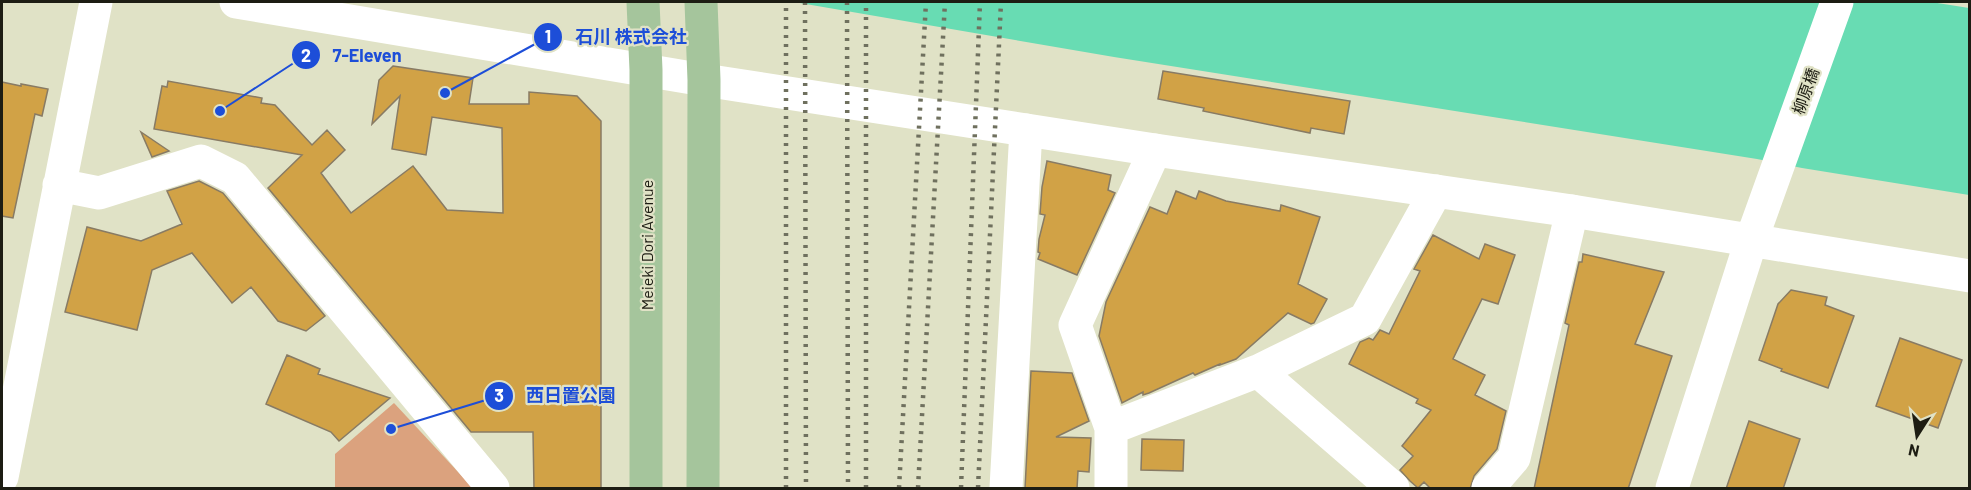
<svg xmlns="http://www.w3.org/2000/svg" width="1971" height="490" font-family="Barlow,'Noto Sans JP',sans-serif">
<rect width="100%" height="100%" fill="#e0e2c6"/>
<path fill="#dba27e" d="M 394,403 L 473,488 L 335,488 L 335,454 Z"/>
<path fill="#68dcb3" d="M 794,2 L 1931,2 L 1969,8 L 1969,195 L 1802,168 L 1757,159 L 1114,57 Z"/>
<path fill="#d1a246" stroke="#887b64" stroke-width="1.5" d="M 393,66 L 473,78 L 469,104 L 529,104 L 529,92 L 577,96 L 601,121 L 601,489 L 534,489 L 533,432 L 471,432 L 268,188 L 302,155 L 154,129 L 162,86 L 167,87 L 168,81 L 262,98 L 261,103 L 275,105 L 312,145 L 327,130 L 345,150 L 321,173 L 351,213 L 413,166 L 447,210 L 503,213 L 502,128 L 432,117 L 426,155 L 392,149 L 400,96 L 372,124 L 379,80 Z
M 1163,71 L 1350,101 L 1344,134 L 1311,128 L 1310,133 L 1203,111 L 1204,108 L 1158,99 Z
M 2,82 L 21,86 L 21,84 L 48,89 L 42,116 L 35,114 L 13,218 L 2,216 Z
M 141,132 L 169,151 L 152,157 Z
M 1047,161 L 1111,175 L 1108,190 L 1115,193 L 1077,275 L 1038,259 L 1040,253 L 1038,252 L 1039,239 L 1045,215 L 1040,214 L 1042,187 Z
M 199,181 L 223,193 L 325,316 L 306,331 L 278,321 L 251,287 L 232,303 L 192,253 L 152,270 L 137,330 L 65,312 L 87,227 L 141,241 L 182,224 L 167,191 Z
M 1176,191 L 1196,199 L 1199,191 L 1226,201 L 1280,211 L 1281,205 L 1320,217 L 1298,284 L 1327,299 L 1314,323 L 1311,324 L 1288,313 L 1236,359 L 1220,365 L 1220,364 L 1195,375 L 1193,373 L 1149,393 L 1143,395 L 1143,392 L 1122,403 L 1099,336 L 1106,302 L 1150,207 L 1167,214 Z
M 1433,235 L 1479,259 L 1485,244 L 1515,255 L 1498,304 L 1482,299 L 1453,359 L 1485,375 L 1475,395 L 1506,411 L 1497,449 L 1474,476 L 1470,489 L 1431,489 L 1424,482 L 1418,488 L 1410,481 L 1400,470 L 1413,456 L 1402,446 L 1431,410 L 1416,403 L 1418,399 L 1349,364 L 1360,342 L 1369,338 L 1373,340 L 1380,330 L 1389,334 L 1420,271 L 1414,269 Z
M 1583,254 L 1664,272 L 1635,344 L 1672,356 L 1628,489 L 1534,489 L 1569,325 L 1565,323 L 1579,262 L 1582,262 Z
M 1791,290 L 1827,297 L 1825,305 L 1854,316 L 1828,388 L 1781,371 L 1782,369 L 1759,360 L 1778,304 Z
M 1900,338 L 1962,360 L 1938,428 L 1876,406 Z
M 287,355 L 320,369 L 318,374 L 390,398 L 339,441 L 331,432 L 266,404 Z
M 1031,371 L 1072,373 L 1089,421 L 1056,437 L 1091,438 L 1089,472 L 1078,471 L 1077,489 L 1025,489 Z
M 1749,421 L 1800,439 L 1783,489 L 1726,489 Z
M 1142,439 L 1184,440 L 1183,471 L 1141,470 Z"/>
<g fill="none" stroke-linecap="round" stroke-linejoin="round">
<path stroke="#fff" stroke-width="33" d="M 59,185 L 99,193 L 201,161 L 235,178 L 493,488
M 1258,371 L 1393,488
M 1111,428 L 1258,371 L 1365,319 L 1436,191
M 2,477 L 96,2
M 1006,488 L 1026,130
M 1111,488 L 1111,428 L 1075,325 L 1155,150
M 1488,488 L 1514,458 L 1572,211"/>
<path stroke="#fff" stroke-width="33" d="M 236,2 L 704,80 L 1155,150 L 1572,211 L 1970,276
M 1672,488 L 1751,241 L 1837,2"/>
<path stroke="#a5c59c" stroke-width="33" d="M 643,2 L 646,70 L 646,488
M 701,2 L 704,80 L 703,488"/>
<path stroke="#6f705e" stroke-width="4.5" stroke-dasharray="3 6" stroke-linecap="butt" d="M 805,2 L 806,488
M 847,2 L 848,488
M 786,488 L 786,2
M 866,488 L 866,2
M 899,488 L 926,2
M 918,488 L 945,2
M 961,488 L 980,2
M 978,488 L 1001,2"/>
</g>
<g text-anchor="middle" dominant-baseline="central" stroke-width="4.5" stroke-linejoin="round" paint-order="stroke">
<g font-size="16" fill="#1d1d13" stroke="#e0e2c6">
<text transform="translate(1805 91) rotate(-70)">柳原橋</text>
<text transform="translate(646 245) rotate(-90)">Meieki Dori Avenue</text>
</g>
</g>
<path fill="none" stroke="#1d4ed8" stroke-width="2" d="M445 93L548 37M220 111L306 55M391 429L499 396"/>
<g fill="#1d4ed8" stroke="#e0e2c6" stroke-width="2">
<circle cx="445" cy="93" r="6"/>
<circle cx="220" cy="111" r="6"/>
<circle cx="391" cy="429" r="6"/>
<circle cx="548" cy="37" r="15"/>
<circle cx="306" cy="55" r="15"/>
<circle cx="499" cy="396" r="15"/>
</g>
<g font-size="18" text-anchor="middle" font-weight="bold" fill="#fff">
<text x="548" y="43">1</text>
<text x="306" y="62">2</text>
<text x="499" y="402">3</text>
</g>
<g font-size="18" text-anchor="middle" font-weight="bold" fill="#1d4ed8" stroke="#e0e2c6" stroke-width="4.5" stroke-linejoin="round" paint-order="stroke">
<text x="631" y="43">石川 株式会社</text>
<text x="367" y="62">7-Eleven</text>
<text x="571" y="402">西日置公園</text>
</g>
<rect width="1971" height="490" fill="none" stroke="#1d1d13" stroke-width="6"/>
<g transform="translate(1917 436) rotate(192)" stroke="#e0e2c6" stroke-width="4.5" paint-order="stroke">
<path d="M0-4.5L10 22L0 15L-10 22Z" fill="#1d1d13"/>
<text y="-9" font-size="16" font-weight="bold" text-anchor="middle" fill="#1d1d13">N</text>
</g>
</svg>
